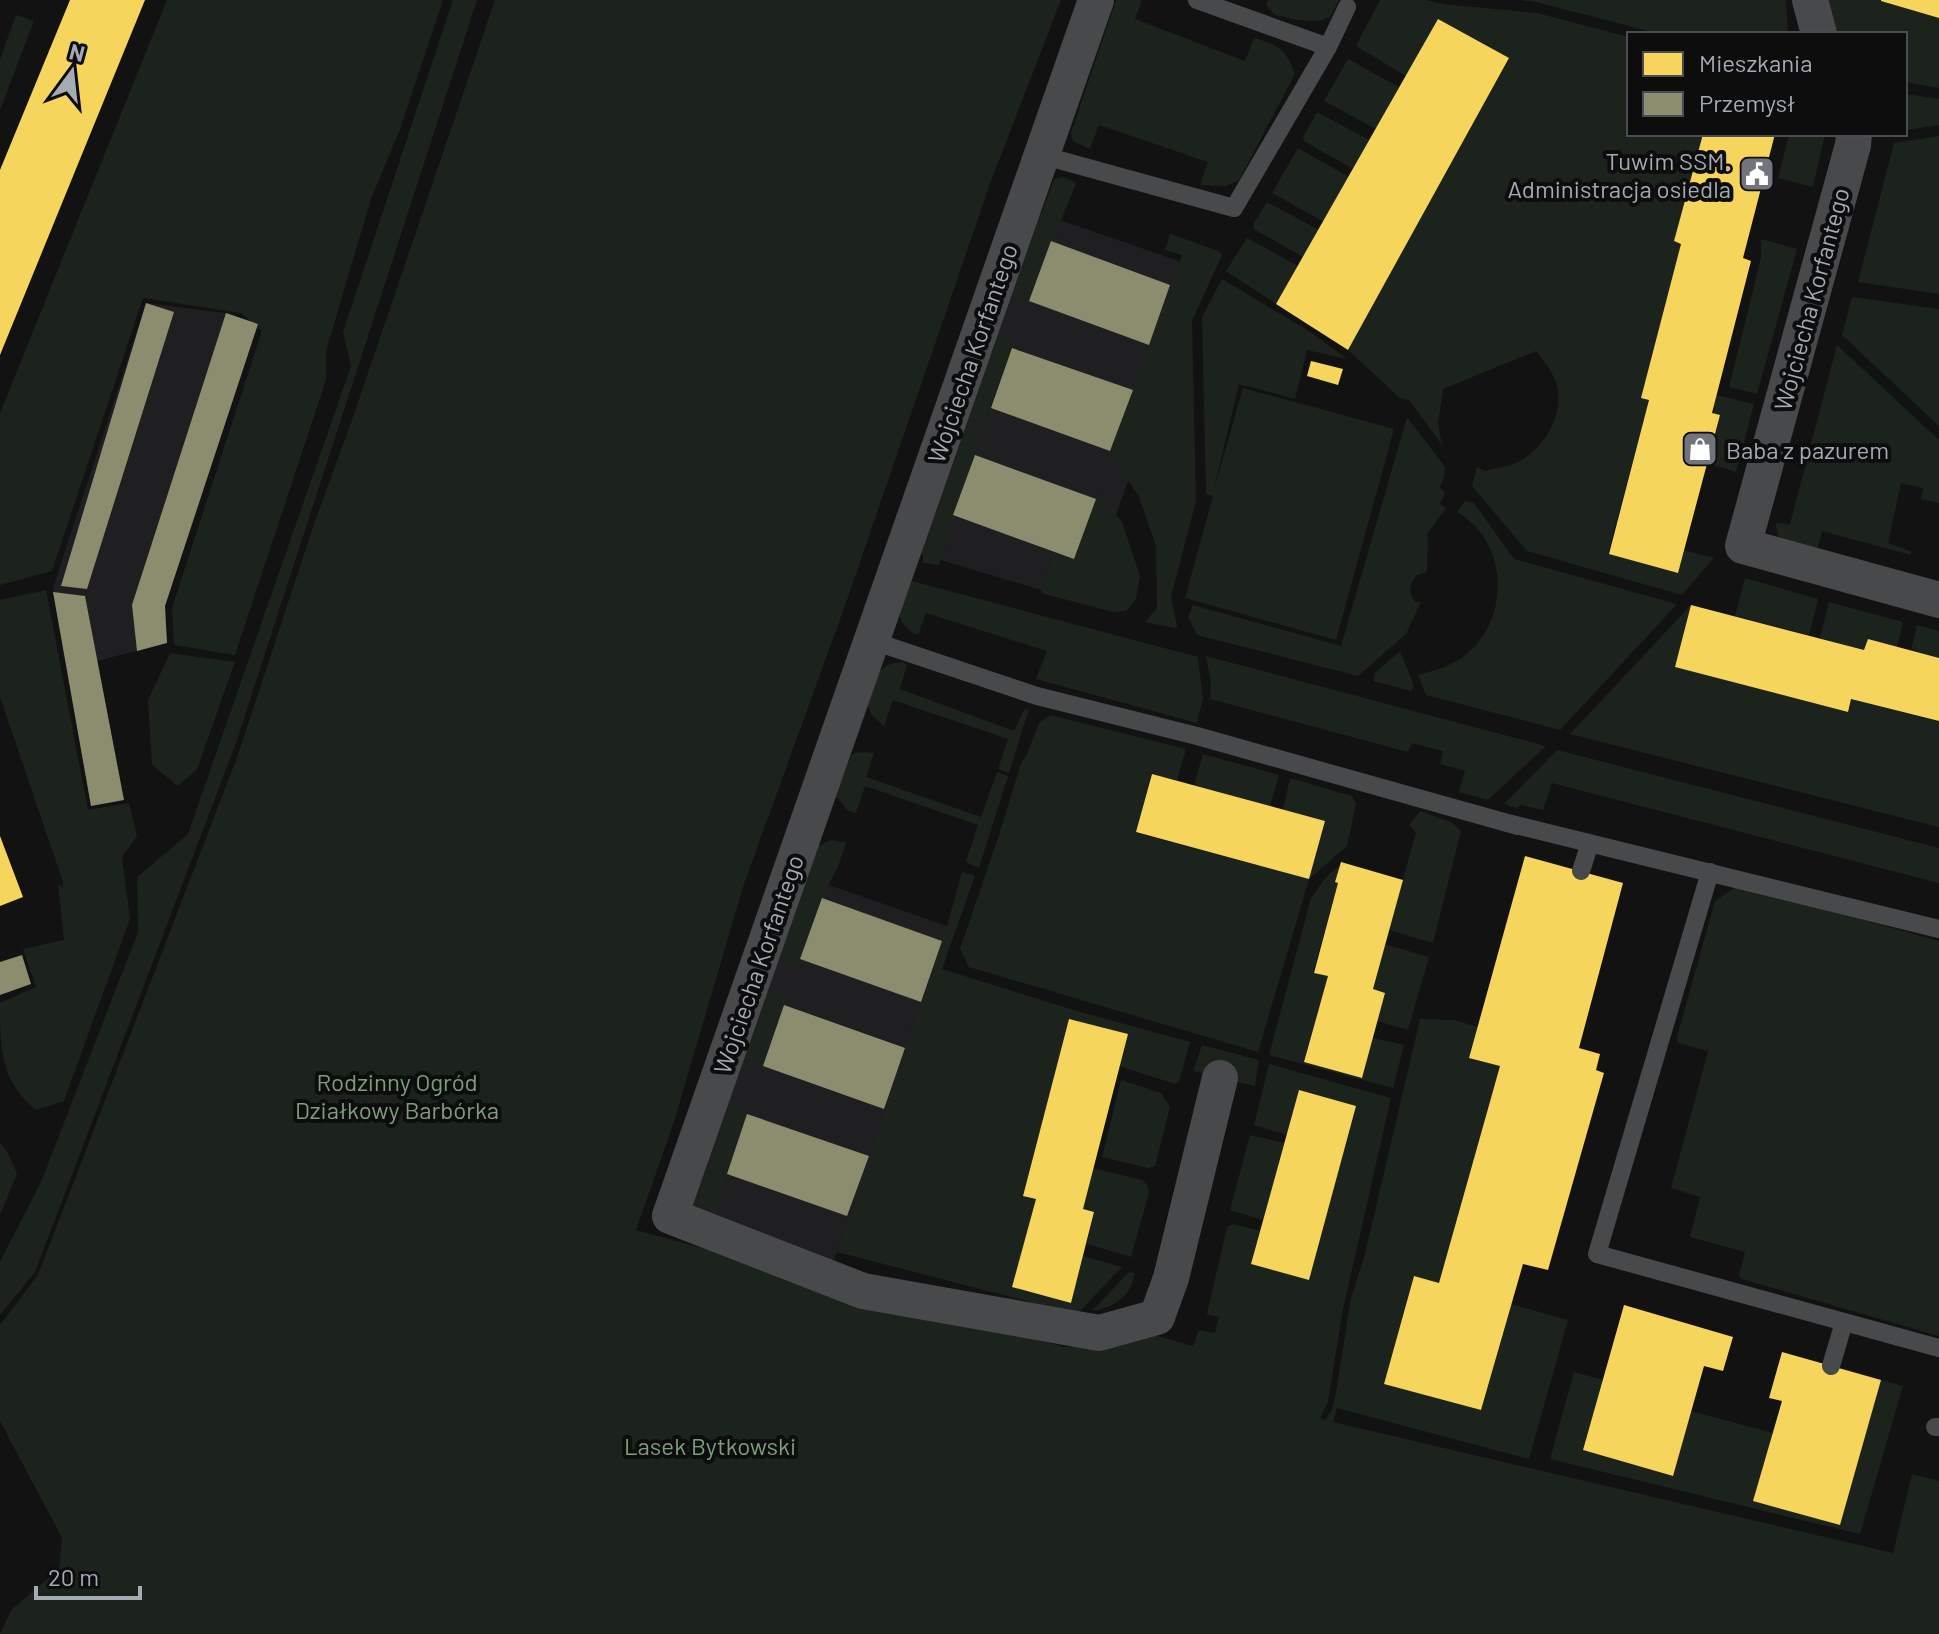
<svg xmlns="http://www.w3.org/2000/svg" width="1939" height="1634" font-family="Barlow,sans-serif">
<rect width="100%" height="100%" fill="#121213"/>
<path fill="#1f1f21" d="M 1031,210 L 1205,270 L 1084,603 L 914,552 Z
M 146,303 L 226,313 L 258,324 L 165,606 L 167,643 L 97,661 L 124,800 L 91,806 L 53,588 Z
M 800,875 L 950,927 L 833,1263 L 683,1208 Z"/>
<path fill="#1c231d" d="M 167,0 L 443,0 L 400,129 L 371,199 L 326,351 L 326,380 L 235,655 L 174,645 L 172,608 L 262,331 L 241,313 L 143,298 L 52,571 L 0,585 L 0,413 Z
M 453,0 L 477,0 L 236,743 L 35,1272 L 0,1315 L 0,1262 L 41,1182 L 138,932 L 137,877 L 188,834 L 351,366 L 343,332 Z
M 495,0 L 1061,0 L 991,181 L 847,600 L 744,884 L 673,1125 L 636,1230 L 1064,1347 L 1092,1345 L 1146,1333 L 1193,1346 L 1199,1330 L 1215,1333 L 1219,1317 L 1207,1314 L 1227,1227 L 1233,1224 L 1260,1231 L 1251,1264 L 1356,1106 L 1299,1091 L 1287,1135 L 1254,1125 L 1269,1064 L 1391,1098 L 1343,1309 L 1328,1402 L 1320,1418 L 1325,1420 L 1332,1410 L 1336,1392 L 1351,1298 L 1365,1254 L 1420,1019 L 1454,1020 L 1478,1027 L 1470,1058 L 1500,1066 L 1439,1283 L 1414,1276 L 1384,1383 L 1481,1410 L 1511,1304 L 1568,1320 L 1529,1459 L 1337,1408 L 1333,1422 L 1893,1553 L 1912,1474 L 1939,1481 L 1939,1634 L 0,1634 L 11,1610 L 59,1569 L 62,1538 L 0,1421 L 0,1325 L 38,1275 L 238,755 L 314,524 L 352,420 Z
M 1116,0 L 1142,0 L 1135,19 L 1245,61 L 1254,38 C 1279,45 1286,49 1295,74 L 1239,180 L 1226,186 L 1200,185 L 1208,162 L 1099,125 L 1090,149 L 1073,141 L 1071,133 Z
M 1268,0 L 1339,0 L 1330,17 L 1318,21 L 1298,20 L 1275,15 L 1266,5 Z
M 1380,0 L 1426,0 L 1442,4 L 1537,13 L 1629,37 L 1629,134 L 1703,134 L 1674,241 L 1681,244 L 1649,400 L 1608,553 L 1677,573 L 1684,550 L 1714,558 L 1682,595 L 1527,551 L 1472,486 L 1477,467 L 1485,471 C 1495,468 1506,467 1516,463 C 1542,451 1562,419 1558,390 C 1555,374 1545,363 1536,351 L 1443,389 L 1438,424 L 1442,445 L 1410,401 L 1400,398 L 1348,350 L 1509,59 L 1438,19 L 1406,76 L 1356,46 Z
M 1520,0 L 1786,0 L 1788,34 L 1660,34 L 1536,2 Z
M 1826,0 L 1878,0 L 1939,18 L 1939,88 L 1905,82 L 1905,34 L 1835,34 Z
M 16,15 L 34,21 L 0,110 L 0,59 Z
M 1348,59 L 1399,87 L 1376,129 L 1324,101 Z
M 1905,94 L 1939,99 L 1939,125 L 1905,130 Z
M 1317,112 L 1369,140 L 1353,169 L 1304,141 L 1303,137 Z
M 1789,134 L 1825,134 L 1813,187 L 1778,178 Z
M 1939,136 L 1939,294 L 1858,282 L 1894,143 Z
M 1298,148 L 1349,177 L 1324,222 L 1272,193 Z
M 1064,177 L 1076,183 L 1029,301 L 1010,300 L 1054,179 Z
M 1267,202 L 1319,230 L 1303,257 L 1254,229 L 1254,223 Z
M 1170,234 L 1219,251 L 1222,255 L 1192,321 L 1196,501 L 1171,597 L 1177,627 L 1174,628 L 1145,622 L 1157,608 L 1156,546 L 1139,497 L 1110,451 L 1182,255 L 1165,250 Z
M 1247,238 L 1298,266 L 1276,304 L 1226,271 Z
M 1761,239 L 1797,249 L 1757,394 L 1729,387 L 1761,258 Z
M 1222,279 L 1312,333 L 1347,359 L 1307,350 L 1295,399 L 1239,384 L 1213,493 L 1243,388 L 1394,429 L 1336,640 L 1185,598 L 1213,496 L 1206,494 L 1202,317 Z
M 1852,297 L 1939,309 L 1939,426 L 1842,335 Z
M 998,337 L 1012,341 L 1012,348 L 982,426 L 969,419 Z
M 1837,345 L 1939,440 L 1939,503 L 1921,499 L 1923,488 L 1901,483 L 1888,543 L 1911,551 L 1911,555 L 1822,531 L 1815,557 C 1796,550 1776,547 1776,523 L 1790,524 Z
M 1716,395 L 1754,404 L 1736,472 L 1707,463 Z
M 1407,417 L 1445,467 L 1444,478 L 1440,487 L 1445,493 L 1440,504 L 1446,508 L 1428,533 L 1427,572 L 1417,575 C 1410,583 1407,593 1415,602 L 1421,602 L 1406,634 L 1358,676 L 1197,635 L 1188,617 L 1193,605 L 1341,646 Z
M 967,428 L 980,434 C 969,478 951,521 939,565 L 923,563 L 923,554 Z
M 1099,495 L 1122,522 L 1140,576 L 1136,599 L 1126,611 L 1113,612 L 1041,593 L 1055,552 L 1074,559 Z
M 1465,501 L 1474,503 L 1514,559 L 1677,604 L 1560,730 L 1426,695 L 1418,675 C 1436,670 1454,666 1469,652 C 1511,615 1507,540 1457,512 Z
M 1745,578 L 1818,599 L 1809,635 L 1735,616 Z
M 912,581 L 1198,657 L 1203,698 L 1197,723 L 1036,679 L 1047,651 L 926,613 L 918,635 C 889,621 901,605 912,581 Z
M 46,590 L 88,810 L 129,803 L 137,836 L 122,857 L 130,919 L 64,1101 L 36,1110 C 0,1081 0,1047 0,1003 L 36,987 L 23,949 L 64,940 L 58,884 L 62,888 L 63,882 L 0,697 L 0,600 Z
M 1829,602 L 1903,622 L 1897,647 L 1868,639 L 1864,650 L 1820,638 Z
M 1691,605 L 1676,667 L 1847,712 L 1851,699 L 1939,722 L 1939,827 L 1570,734 Z
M 1917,625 L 1939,631 L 1939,658 L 1911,650 Z
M 1400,651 L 1414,686 L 1411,691 L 1373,681 L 1375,673 Z
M 170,653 L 235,662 L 197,769 L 178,786 L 152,765 L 148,700 Z
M 1206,656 L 1546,746 L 1488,800 L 1459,792 L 1465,771 L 1440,764 L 1443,751 L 1412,743 L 1408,752 L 1210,699 L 1211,683 Z
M 903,662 L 907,665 L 900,689 L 1014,731 L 1024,710 L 1029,709 L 1009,773 L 998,769 L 1008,739 L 893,700 L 884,726 L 871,714 L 868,706 C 877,680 873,664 903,662 Z
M 1050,715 L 1186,749 L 1177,780 L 1151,774 L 1136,833 L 1309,879 L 1325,821 L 1283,810 L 1290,778 L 1352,796 L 1356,804 L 1347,846 L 1309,879 L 1258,1052 L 969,967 L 960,949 L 1001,829 L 1020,766 L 1027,754 L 1039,723 Z
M 1557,750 L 1939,848 L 1939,883 L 1552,783 L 1543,810 L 1521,805 L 1517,808 L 1504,804 Z
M 866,752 L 874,753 L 866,777 L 981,817 L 997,772 L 1008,776 L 979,868 L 966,862 L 978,825 L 865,786 L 856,813 L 847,810 L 836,796 L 850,758 L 854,753 Z
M 1203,754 L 1279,775 L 1270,806 L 1194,785 Z
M 1420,811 L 1451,822 L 1461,831 L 1433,943 L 1389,930 L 1416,832 L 1409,825 Z
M 831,840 L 846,842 L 838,867 L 822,898 L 800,959 L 796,965 L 789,965 L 780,957 L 818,846 Z
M 1340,865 L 1335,881 L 1338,883 L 1313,972 L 1328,976 L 1304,1062 L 1361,1078 L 1373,1038 L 1404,1045 L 1393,1088 L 1269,1055 L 1311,898 L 1327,876 Z
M 962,872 L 975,876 L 942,969 L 1077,1011 L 1190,1042 L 1179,1082 L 1175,1084 L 1119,1066 L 1127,1034 L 1069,1020 L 1023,1195 L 1036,1199 L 1012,1286 L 1071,1303 L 1083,1256 L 1122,1267 L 1077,1314 L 837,1252 L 947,926 Z
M 1739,885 L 1939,941 L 1939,1336 L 1742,1279 L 1739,1276 L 1745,1252 L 1690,1237 L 1700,1197 L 1671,1188 L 1708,1051 L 1678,1043 L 1677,1037 L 1715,901 Z
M 1385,944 L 1429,957 L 1408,1030 L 1377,1021 L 1385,993 L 1373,989 Z
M 777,991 L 784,999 L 784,1005 L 763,1066 L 745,1062 L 768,993 Z
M 1202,1045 L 1259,1060 L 1255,1086 L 1193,1071 Z
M 1121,1080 L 1161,1093 L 1170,1107 L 1155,1166 L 1148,1168 L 1102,1157 Z
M 732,1102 L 742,1103 L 747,1114 L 715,1214 L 699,1203 L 698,1196 Z
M 1250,1135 L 1284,1143 L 1263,1220 L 1230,1210 Z
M 0,1143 L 7,1151 L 17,1174 L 0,1215 Z
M 1093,1168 L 1142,1180 L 1147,1185 L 1149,1193 L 1131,1257 L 1087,1244 L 1094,1212 L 1083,1209 Z
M 1129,1272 L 1135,1273 C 1131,1296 1114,1308 1092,1311 Z
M 1574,1372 L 1603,1380 L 1583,1450 L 1672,1476 L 1691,1411 L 1773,1433 L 1794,1512 L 1840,1525 L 1881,1380 L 1903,1386 L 1860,1534 L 1550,1459 Z"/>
<path fill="#f6d55c" d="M 70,0 L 145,0 L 0,355 L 0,170 Z
M 1881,0 L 1939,0 L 1939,18 L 1881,1 Z
M 1438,19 L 1509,58 L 1348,350 L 1276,304 Z
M 1703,134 L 1775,134 L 1743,258 L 1751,261 L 1712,413 L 1720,415 L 1678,573 L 1609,554 L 1649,400 L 1641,398 L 1681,244 L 1674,241 Z
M 1311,361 L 1343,369 L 1338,385 L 1307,376 Z
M 1691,605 L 1864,650 L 1868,639 L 1939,658 L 1939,721 L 1851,699 L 1848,712 L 1675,667 Z
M 1152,774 L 1325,821 L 1309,879 L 1136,832 Z
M 0,836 L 23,897 L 0,906 Z
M 1525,856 L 1623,883 L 1579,1048 L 1600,1054 L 1596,1070 L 1604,1073 L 1548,1270 L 1523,1264 L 1481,1410 L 1384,1384 L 1414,1276 L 1439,1283 L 1500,1066 L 1469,1058 Z
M 1341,862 L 1403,880 L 1373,989 L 1385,993 L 1362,1078 L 1304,1062 L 1328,976 L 1314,973 L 1338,883 L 1335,882 Z
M 1069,1019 L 1128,1034 L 1083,1209 L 1094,1212 L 1071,1303 L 1012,1287 L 1036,1199 L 1023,1196 Z
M 1299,1090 L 1356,1106 L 1309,1280 L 1251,1264 Z
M 1624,1305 L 1733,1337 L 1723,1371 L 1704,1366 L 1673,1476 L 1583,1450 Z
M 1782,1352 L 1881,1380 L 1840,1525 L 1753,1501 L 1782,1401 L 1769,1398 Z"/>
<path fill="#8c8c6e" d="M 1051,241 L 1170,285 L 1149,345 L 1029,301 Z
M 146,303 L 174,312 L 87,589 L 61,586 Z
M 226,313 L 258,324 L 165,606 L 167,643 L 137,651 L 132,605 Z
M 1012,348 L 1133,390 L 1110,451 L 991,408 Z
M 975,455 L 1096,499 L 1074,559 L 953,515 Z
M 53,592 L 85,596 L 124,800 L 91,806 Z
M 822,898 L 942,941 L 921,1002 L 800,959 Z
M 22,955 L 31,984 L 0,995 L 0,962 Z
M 784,1005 L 905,1048 L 884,1109 L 763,1066 Z
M 747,1114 L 869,1156 L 847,1216 L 727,1174 Z"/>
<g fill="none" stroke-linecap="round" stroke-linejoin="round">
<path stroke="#47494b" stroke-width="18" d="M 1328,47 L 1347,7
M 1041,155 L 1234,208 L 1328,47 L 1197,0
M 873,641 L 1037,696 L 1197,736 L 1518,826
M 1508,823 L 1939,929
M 1581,871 L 1590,843
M 1710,872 L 1597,1254 L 1939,1348
M 1831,1366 L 1844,1322
M 1935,1427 L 1939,1427"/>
<path stroke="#47494b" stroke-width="36" d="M 1096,0 L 670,1216 L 863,1291 L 1099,1333 L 1157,1317 L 1171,1278 L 1220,1078
M 1810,0 L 1819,34
M 1854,134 L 1853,145 L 1743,546 L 1939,600"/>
</g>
<defs>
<symbol id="civic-square" viewBox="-11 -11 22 22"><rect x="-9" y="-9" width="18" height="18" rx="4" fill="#71757b" stroke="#0d0d0e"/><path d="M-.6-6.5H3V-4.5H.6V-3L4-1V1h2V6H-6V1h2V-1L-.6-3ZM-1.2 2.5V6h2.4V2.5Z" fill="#fff"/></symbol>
<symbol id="shop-square" viewBox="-11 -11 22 22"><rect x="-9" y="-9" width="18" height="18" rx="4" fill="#71757b" stroke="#0d0d0e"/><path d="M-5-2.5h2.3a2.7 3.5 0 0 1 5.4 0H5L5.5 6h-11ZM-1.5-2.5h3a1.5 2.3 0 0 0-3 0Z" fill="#fff"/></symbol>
</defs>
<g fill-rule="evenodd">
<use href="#civic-square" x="1737" y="154" width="40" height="40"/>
<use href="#shop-square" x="1680" y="429" width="40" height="40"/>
</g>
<g text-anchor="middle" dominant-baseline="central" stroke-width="8" stroke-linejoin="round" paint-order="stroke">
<g font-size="24" fill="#a4abb3" stroke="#0d0d0e" text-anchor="end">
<text x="1731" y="160">Tuwim SSM.<tspan x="1731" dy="28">Administracja osiedla</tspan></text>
<text x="1726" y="449" text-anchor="start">Baba z pazurem</text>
</g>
<g font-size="24" fill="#a4abb3" stroke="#0d0d0e">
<text transform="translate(1811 299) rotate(-75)">Wojciecha Korfantego</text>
<text transform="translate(972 353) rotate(-71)">Wojciecha Korfantego</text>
<text transform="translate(758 964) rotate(-71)">Wojciecha Korfantego</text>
</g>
<g font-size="24" fill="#7f9e7b" stroke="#0d0d0e">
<text x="397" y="1081">Rodzinny Ogród<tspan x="397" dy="28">Działkowy Barbórka</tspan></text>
<text x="710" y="1445">Lasek Bytkowski</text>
</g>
</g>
<rect x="1627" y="32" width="280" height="104" fill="#0d0d0e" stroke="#494c50" stroke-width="2"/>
<rect x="1643" y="52" width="40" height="24" fill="#f6d55c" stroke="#494c50" stroke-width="2"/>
<text x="1699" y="72" font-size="24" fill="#a4abb3">Mieszkania</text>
<rect x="1643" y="92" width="40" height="24" fill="#8c8c6e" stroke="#494c50" stroke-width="2"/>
<text x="1699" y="112" font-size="24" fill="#a4abb3">Przemysł</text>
<g transform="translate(72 72) rotate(15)" stroke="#0d0d0e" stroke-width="6" paint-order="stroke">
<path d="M0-6L14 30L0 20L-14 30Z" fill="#a4abb3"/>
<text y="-12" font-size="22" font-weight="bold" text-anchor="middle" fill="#a4abb3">N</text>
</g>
<path d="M36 1586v12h104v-12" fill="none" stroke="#a4abb3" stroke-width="4"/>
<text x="48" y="1586" font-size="24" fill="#a4abb3" stroke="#0d0d0e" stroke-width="6" paint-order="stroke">20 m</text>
</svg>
